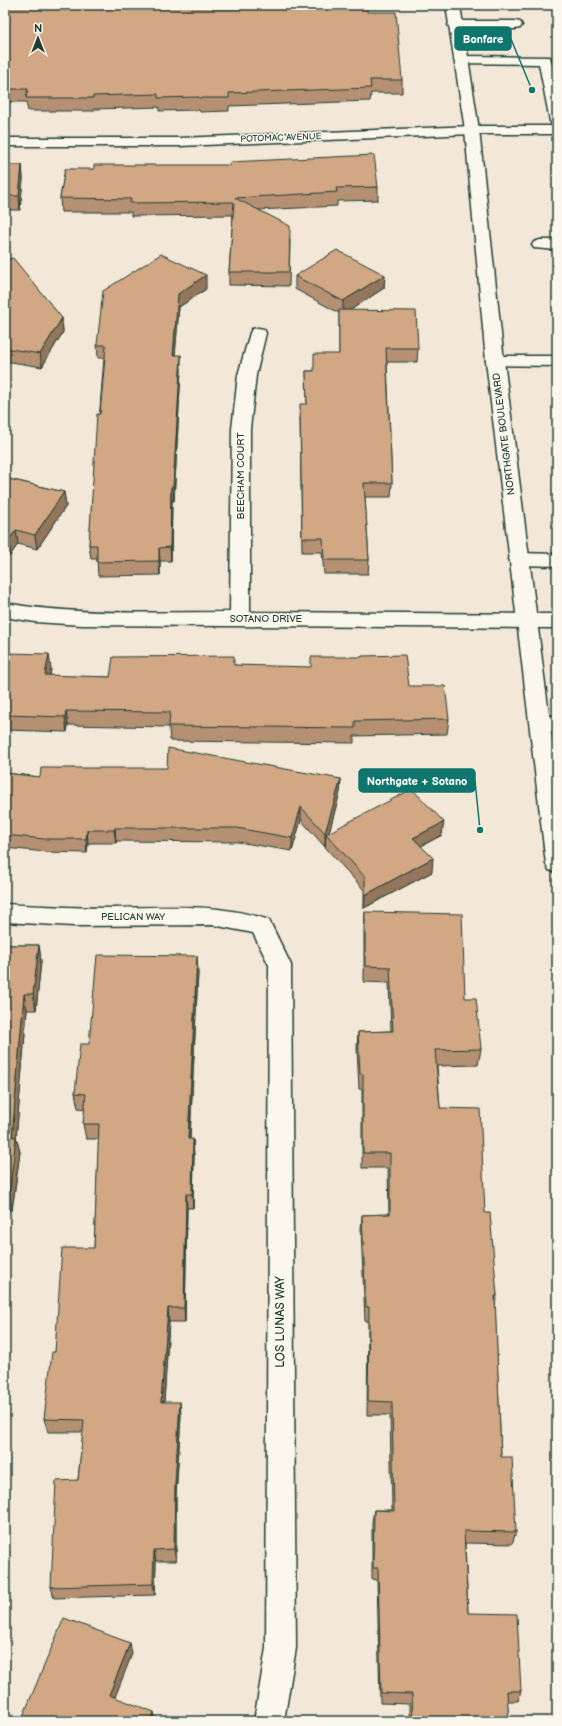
<svg xmlns="http://www.w3.org/2000/svg" width="562" height="1726" font-family="'Balsamiq Sans',sans-serif">
<rect width="100%" height="100%" fill="#f3e7d7"/>
<filter id="ink" filterUnits="userSpaceOnUse"><feTurbulence type="fractalNoise" baseFrequency=".025" numOctaves="2"/><feDisplacementMap in="SourceGraphic" scale="8" xChannelSelector="R" yChannelSelector="G"/><feConvolveMatrix kernelMatrix="1 2 1 2 8 2 1 2 1" color-interpolation-filters="sRGB"/></filter>
<g filter="url(#ink)">
<g fill="none" stroke-linecap="round" stroke-linejoin="round">
<defs>
<path id="service" d="M 455,21 L 515,21 L 520,22 L 522,25 L 520,28 L 515,29 L 450,28 L 448,25 L 450,22 Z
M 461,56 L 550,57 L 557,84 L 557,125 L 552,124 L 550,121 L 539,64 L 456,63 L 454,60 L 456,57 Z
M 540,240 L 557,240 L 557,250 L 534,248 L 532,245 L 534,242 Z
M 519,553 L 557,554 L 557,566 L 519,565 L 512,564 L 509,559 L 512,554 Z
M 540,716 L 557,716 L 557,732 L 540,732 L 533,729 L 530,724 L 533,719 Z"/>
<path id="minor" d="M 472,126 L 557,126 L 557,134 L 472,134 L 179,146 L 5,146 L 5,138 L 179,138 Z
M 258,328 L 264,329 L 266,333 L 256,375 L 250,429 L 250,612 L 557,614 L 557,628 L 82,625 L 35,622 L 5,617 L 5,603 C 79,616 155,612 230,612 L 232,429 L 238,375 L 250,333 L 252,329 Z
M 495,356 L 557,356 L 557,366 L 489,365 L 486,361 L 489,357 Z
M 5,904 C 42,906 78,908 115,908 C 167,907 218,903 269,920 L 291,965 L 296,1648 L 284,1721 L 254,1721 L 266,1648 L 269,965 L 253,933 L 213,925 L 73,926 L 5,922 Z"/>
<path id="secondary" d="M 446,5 L 460,5 L 479,130 L 504,361 L 557,778 L 557,873 L 549,870 L 546,864 L 486,361 L 465,130 Z"/>
</defs>
<use href="#service" stroke="#1f3d34" stroke-width="3"/>
<use href="#minor" stroke="#1f3d34" stroke-width="3"/>
<use href="#secondary" stroke="#1f3d34" stroke-width="3"/>
<path stroke="#1f3d34" stroke-width="2.5" stroke-dasharray="3 3" stroke-linecap="butt" d="M 555,524 L 557,524"/>
<use href="#service" fill="#fbf7ec" fill-rule="evenodd"/>
<use href="#minor" fill="#fbf7ec" fill-rule="evenodd"/>
<use href="#secondary" fill="#fbf7ec" fill-rule="evenodd"/>
</g>
<path fill="#b59072" stroke="#1f3d34" d="M 5,5 L 367,12 L 402,80 L 402,93 L 371,93 L 370,101 L 229,106 L 229,111 L 200,112 L 199,110 L 159,111 L 159,107 L 94,109 L 94,111 L 28,111 L 26,102 L 5,102 Z
M 5,165 L 22,165 L 23,179 L 20,210 L 5,210 Z
M 65,169 L 378,187 L 378,200 L 337,201 L 337,206 L 259,210 L 290,240 L 289,286 L 229,285 L 229,272 L 233,215 L 131,216 L 131,212 L 61,212 L 60,198 Z
M 5,260 L 62,318 L 63,332 L 42,367 L 5,361 Z
M 385,275 L 384,288 L 350,310 L 418,348 L 417,362 L 387,362 L 392,483 L 391,497 L 365,497 L 369,560 L 368,574 L 324,574 L 322,552 L 302,552 L 300,418 L 307,404 L 306,371 L 313,371 L 339,354 L 339,313 L 295,289 L 295,276 Z
M 206,289 L 179,307 L 175,355 L 181,369 L 174,501 L 172,501 L 171,561 L 160,561 L 160,575 L 98,576 L 97,559 L 91,559 L 89,545 L 104,358 L 98,358 L 97,345 Z
M 5,478 L 64,492 L 66,506 L 37,549 L 18,544 L 9,557 L 5,556 Z
M 5,653 L 51,669 L 50,676 L 110,677 L 234,665 L 409,686 L 449,719 L 447,734 L 354,736 L 354,743 L 170,741 L 169,727 L 68,725 L 67,732 L 5,730 Z
M 5,773 L 40,777 L 341,779 L 340,792 L 329,832 L 442,835 L 421,846 L 432,872 L 364,908 L 364,890 L 325,847 L 325,845 L 325,847 L 301,820 L 292,851 L 238,842 L 116,841 L 116,843 L 88,843 L 87,853 L 46,852 L 5,848 Z
M 365,912 L 465,998 L 481,1049 L 478,1065 L 437,1066 L 440,1108 L 485,1213 L 497,1296 L 495,1304 L 501,1457 L 516,1532 L 512,1544 L 465,1543 L 468,1613 L 521,1691 L 518,1701 L 507,1701 L 509,1721 L 410,1721 L 410,1704 L 380,1703 L 377,1580 L 372,1579 L 372,1522 L 374,1510 L 392,1510 L 390,1415 L 367,1415 L 368,1321 L 365,1321 L 361,1229 L 362,1215 L 389,1214 L 388,1168 L 362,1168 L 362,1089 L 359,1089 L 357,1048 L 358,1032 L 391,1031 L 389,983 L 364,982 L 364,928 Z
M 5,945 L 39,945 L 41,961 L 36,1010 L 27,1010 L 16,1137 L 20,1152 L 12,1210 L 5,1210 Z
M 198,972 L 190,1139 L 194,1154 L 193,1208 L 187,1208 L 185,1322 L 169,1322 L 164,1402 L 181,1415 L 176,1496 L 176,1561 L 156,1561 L 155,1595 L 54,1598 L 51,1587 L 78,1480 L 83,1432 L 48,1432 L 44,1419 L 55,1352 L 94,1248 L 99,1139 L 86,1139 L 83,1124 L 85,1109 L 78,1108 L 75,1093 L 89,1044 Z"/>
<path fill="#93765c" stroke="#1f3d34" d="M 22,165 L 23,179 L 20,210 L 19,196 Z
M 206,275 L 206,289 L 179,307 L 174,369 L 173,355 L 178,294 Z
M 385,275 L 384,288 L 343,315 L 343,301 Z
M 62,318 L 63,332 L 42,367 L 40,354 Z
M 181,355 L 181,369 L 174,501 L 173,487 Z
M 171,487 L 172,501 L 171,561 L 170,547 Z
M 64,492 L 66,506 L 37,549 L 35,535 Z
M 16,530 L 18,544 L 9,557 L 7,543 Z
M 159,548 L 160,561 L 160,575 L 159,561 Z
M 49,654 L 51,669 L 47,690 L 45,675 Z
M 66,711 L 68,725 L 67,732 L 65,717 Z
M 341,779 L 340,792 L 328,836 L 326,834 L 325,847 L 325,833 Z
M 301,807 L 301,820 L 292,851 L 292,838 Z
M 444,822 L 442,835 L 412,851 L 413,838 Z
M 115,828 L 116,841 L 116,843 L 114,830 Z
M 87,830 L 88,843 L 87,853 L 86,839 Z
M 433,858 L 432,872 L 364,908 L 365,895 Z
M 39,945 L 41,961 L 36,1010 L 33,994 Z
M 197,956 L 198,972 L 189,1154 L 188,1139 Z
M 24,994 L 27,1010 L 16,1140 L 16,1137 L 20,1152 L 12,1210 L 9,1195 L 12,1137 Z
M 193,1139 L 194,1154 L 193,1208 L 192,1194 Z
M 186,1194 L 187,1208 L 185,1322 L 184,1308 Z
M 168,1308 L 169,1322 L 163,1415 L 161,1402 Z
M 180,1402 L 181,1415 L 176,1496 L 176,1561 L 174,1549 L 175,1484 Z
M 154,1550 L 156,1561 L 155,1595 L 153,1584 Z
M 130,1643 L 132,1654 L 112,1705 L 109,1695 Z
M 154,1712 L 156,1721 L 151,1721 Z"/>
<path fill="#d2a884" stroke="#1f3d34" d="M 5,5 L 367,5 L 367,12 L 396,12 L 402,80 L 370,80 L 371,88 L 229,93 L 229,98 L 199,98 L 199,97 L 158,98 L 158,94 L 93,96 L 93,98 L 26,98 L 28,89 L 5,89 Z
M 374,155 L 378,187 L 336,188 L 337,192 L 235,198 L 290,226 L 289,272 L 229,272 L 234,202 L 130,203 L 131,199 L 60,198 L 65,169 L 94,169 L 94,165 L 230,165 L 230,162 Z
M 5,165 L 22,165 L 19,196 L 5,196 Z
M 337,250 L 385,275 L 343,301 L 295,276 Z
M 161,254 L 206,275 L 178,294 L 173,355 L 181,355 L 173,487 L 171,487 L 170,547 L 159,548 L 159,561 L 97,562 L 97,545 L 89,545 L 97,414 L 100,414 L 106,345 L 97,345 L 103,291 Z
M 13,258 L 62,318 L 40,354 L 5,348 L 5,260 Z
M 339,310 L 416,311 L 418,348 L 386,348 L 392,483 L 364,483 L 369,560 L 324,560 L 323,538 L 302,538 L 300,404 L 307,404 L 306,371 L 314,371 L 314,354 L 339,354 Z
M 5,478 L 64,492 L 35,535 L 16,530 L 7,543 L 5,542 Z
M 5,653 L 49,654 L 45,675 L 110,677 L 113,657 L 234,656 L 234,665 L 311,667 L 311,657 L 362,657 L 362,656 L 405,655 L 409,686 L 445,686 L 449,719 L 355,721 L 355,728 L 169,726 L 170,712 L 66,711 L 65,717 L 5,715 Z
M 168,748 L 341,779 L 325,833 L 301,807 L 292,838 L 237,828 L 115,828 L 114,830 L 87,830 L 86,839 L 44,839 L 5,835 L 5,773 L 40,777 L 41,768 L 167,768 Z
M 412,789 L 444,822 L 413,838 L 433,858 L 365,895 L 365,877 L 326,834 Z
M 365,912 L 462,914 L 465,998 L 476,998 L 481,1049 L 435,1050 L 440,1108 L 480,1109 L 485,1213 L 490,1213 L 497,1296 L 495,1296 L 501,1457 L 512,1457 L 516,1532 L 464,1531 L 468,1613 L 517,1614 L 521,1691 L 507,1691 L 509,1721 L 413,1721 L 412,1694 L 381,1693 L 378,1568 L 373,1568 L 374,1510 L 394,1511 L 392,1402 L 368,1401 L 369,1307 L 366,1307 L 362,1215 L 390,1214 L 390,1153 L 363,1153 L 363,1074 L 360,1074 L 358,1032 L 393,1031 L 390,967 L 365,966 Z
M 5,945 L 39,945 L 33,994 L 24,994 L 12,1137 L 16,1137 L 9,1195 L 5,1195 Z
M 97,955 L 197,956 L 188,1139 L 193,1139 L 192,1194 L 186,1194 L 184,1308 L 168,1308 L 161,1402 L 180,1402 L 175,1484 L 174,1549 L 154,1550 L 153,1584 L 51,1587 L 56,1481 L 78,1480 L 84,1420 L 44,1419 L 52,1352 L 55,1352 L 62,1248 L 94,1248 L 99,1124 L 83,1124 L 86,1094 L 75,1093 L 80,1044 L 89,1044 Z
M 64,1618 L 130,1643 L 109,1695 L 154,1712 L 151,1721 L 21,1721 Z"/>
</g>
<g text-anchor="middle" dominant-baseline="central" stroke-width="3" stroke-linejoin="round" paint-order="stroke">
<g font-size="9" fill="#1f3d34" stroke="#fbf7ec">
<text transform="translate(281 138) rotate(-2)">POTOMAC AVENUE</text>
</g>
<g font-size="10" fill="#1f3d34" stroke="#fbf7ec">
<text transform="translate(504 434) rotate(-97)">NORTHGATE BOULEVARD</text>
<text transform="translate(241 476) rotate(-90)">BEECHAM COURT</text>
<text x="266" y="619">SOTANO DRIVE</text>
<text x="133" y="917">PELICAN WAY</text>
</g>
<g font-size="12" fill="#1f3d34" stroke="#fbf7ec">
<text transform="translate(280 1322) rotate(-90)">LOS LUNAS WAY</text>
</g>
</g>
<path fill="none" stroke="#0f766e" stroke-width="1.5" d="M532 90L511 39M480 830L475 781"/>
<g fill="#0f766e" stroke="#fbf7ec" stroke-width="1.5">
<circle cx="532" cy="90" r="4"/>
<circle cx="480" cy="830" r="4"/>
</g>
<g fill="#0f766e" stroke="#0f766e" stroke-width="1.5">
<rect x="455" y="27" width="56" height="23" rx="4"/>
<rect x="359" y="769" width="116" height="23" rx="4"/>
</g>
<g font-size="11" text-anchor="middle" font-weight="bold" fill="#fff">
<text x="483" y="43">Bonfare</text>
<text x="417" y="785">Northgate + Sotano</text>
</g>
<rect width="562" height="1726" fill="none" stroke="#fbf7ec" stroke-width="20"/>
<rect x="10" y="10" width="542" height="1706" fill="none" stroke="#1f3d34" stroke-width="1.5" filter="url(#ink)"/>
<g transform="translate(38 38)" stroke="#fbf7ec" stroke-width="3" paint-order="stroke">
<path d="M0-3L7 15L0 10L-7 15Z" fill="#1f3d34"/>
<text y="-6" font-size="11" font-weight="bold" text-anchor="middle" fill="#1f3d34">N</text>
</g>
</svg>
